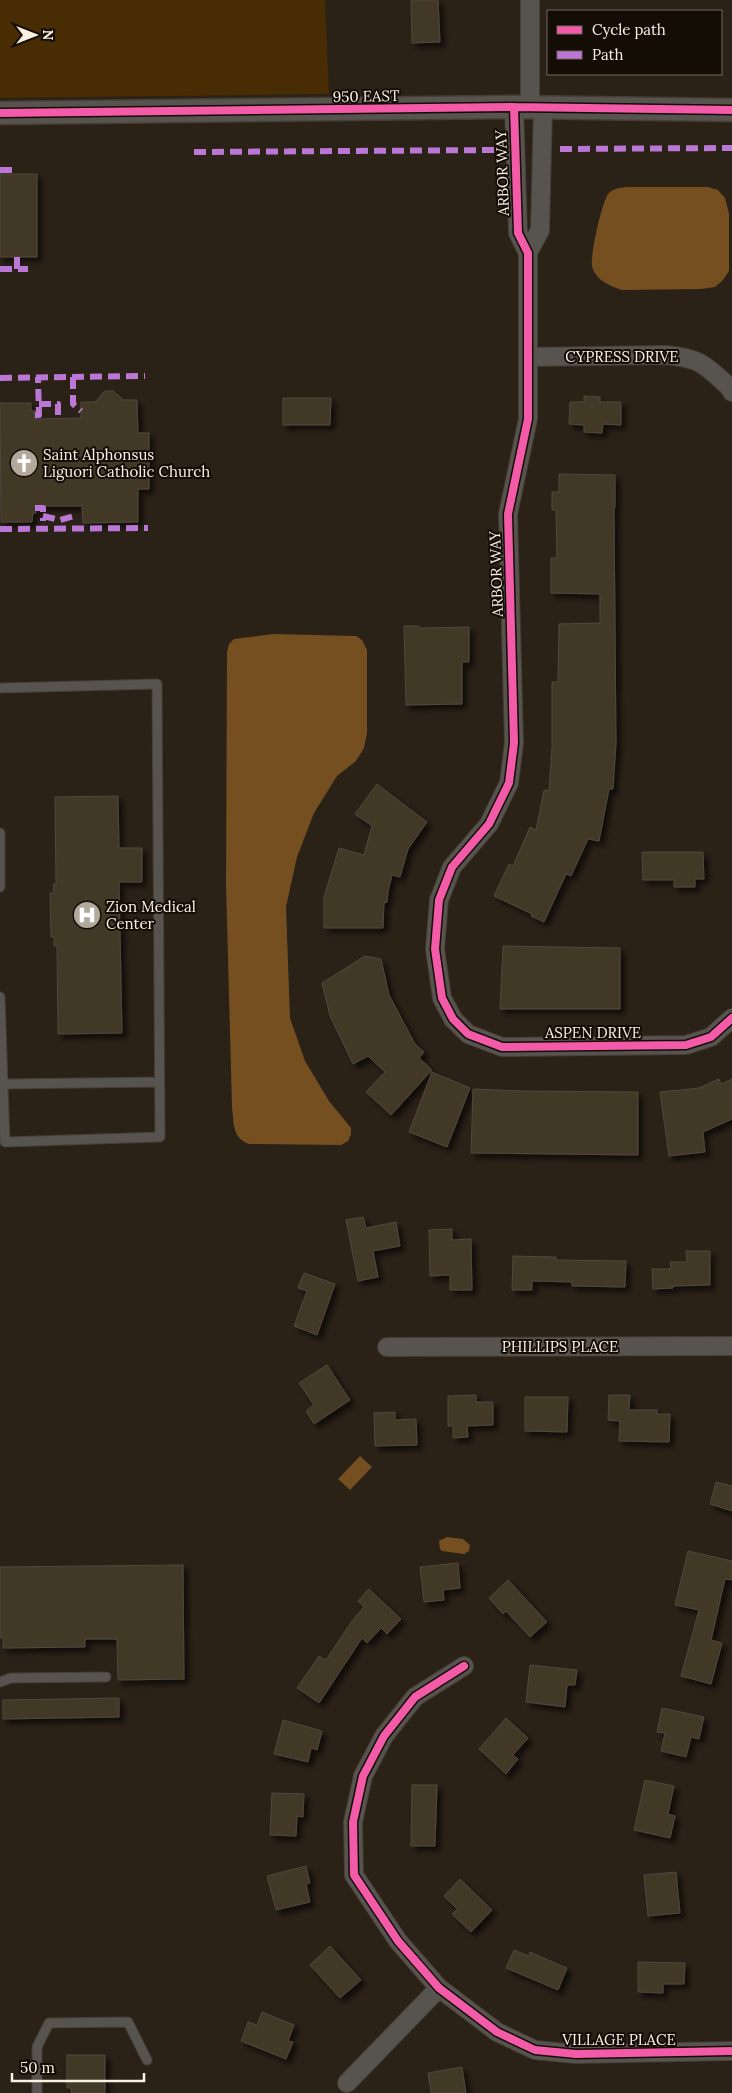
<svg xmlns="http://www.w3.org/2000/svg" width="732" height="2093" font-family="Lora,serif">
<defs>
<filter id="shadow"><feDropShadow dx="4.5" dy="4.5" stdDeviation="2.5" flood-color="#0009"/></filter>
</defs>
<rect width="100%" height="100%" fill="#2a2117"/>
<path fill="#482c03" d="M 0,0 L 325,0 L 329,94 L 0,98 Z"/>
<path fill="#754f20" d="M 627,187 L 708,187 L 718,190 L 725,198 L 729,214 L 729,271 L 723,280 L 715,287 L 701,289 L 622,290 C 610,286 595,280 592,266 C 590,256 602,200 609,193 C 614,188 620,188 627,187 Z
M 273,634 L 356,636 L 362,640 L 367,650 L 367,733 L 364,748 L 356,761 L 337,776 L 314,813 L 297,857 L 286,907 L 290,1018 L 305,1061 L 329,1101 L 351,1128 L 351,1134 L 348,1141 L 341,1145 L 249,1144 C 232,1138 234,1123 232,1107 L 226,884 L 227,652 L 229,644 L 234,639 Z
M 360,1456 L 372,1467 L 350,1490 L 338,1479 Z
M 447,1537 L 463,1539 L 470,1545 L 469,1551 L 464,1554 L 442,1551 L 440,1549 L 439,1541 Z"/>
<path fill="#433828" stroke="#4f483f" filter="url(#shadow)" d="M 411,0 L 438,0 L 440,42 L 412,43 Z
M 0,174 L 37,174 L 37,257 L 0,257 Z
M 105,391 L 113,391 L 124,400 L 137,400 L 138,433 L 149,433 L 149,489 L 138,489 L 138,522 L 83,523 L 82,506 L 35,506 L 36,513 L 33,513 L 32,522 L 1,522 L 0,403 L 31,403 L 31,411 L 35,411 L 35,419 L 81,418 L 81,402 L 95,402 Z
M 584,396 L 600,397 L 600,402 L 621,402 L 621,425 L 603,424 L 602,433 L 584,432 L 584,425 L 569,424 L 570,402 L 584,402 Z
M 283,398 L 331,398 L 330,425 L 283,425 Z
M 559,474 L 615,475 L 615,508 L 614,508 L 616,744 L 613,789 L 609,789 L 599,841 L 588,839 L 571,876 L 566,874 L 544,922 L 531,916 L 532,914 L 494,896 L 509,864 L 513,866 L 530,827 L 536,830 L 544,790 L 549,791 L 552,748 L 552,682 L 558,682 L 559,624 L 600,623 L 600,594 L 551,593 L 551,558 L 557,558 L 556,510 L 552,510 L 552,492 L 559,492 Z
M 404,626 L 419,626 L 419,628 L 469,627 L 469,662 L 462,662 L 462,704 L 406,705 Z
M 377,784 L 427,822 L 408,849 L 400,877 L 392,875 L 388,891 L 387,902 L 384,903 L 383,928 L 324,928 L 324,897 L 339,848 L 364,855 L 372,826 L 355,814 Z
M 118,796 L 119,848 L 142,848 L 142,882 L 119,882 L 122,1033 L 58,1034 L 57,946 L 54,946 L 54,937 L 51,937 L 50,893 L 54,893 L 53,884 L 56,884 L 55,797 Z
M 642,852 L 703,852 L 704,879 L 695,879 L 695,887 L 674,887 L 674,880 L 643,880 Z
M 503,946 L 620,948 L 620,1009 L 500,1009 Z
M 365,956 L 381,959 L 389,995 L 415,1044 L 424,1052 L 419,1058 L 432,1070 L 391,1115 L 366,1092 L 385,1072 L 368,1056 L 353,1064 L 330,1016 L 322,983 Z
M 432,1072 L 470,1088 L 447,1147 L 409,1132 Z
M 719,1079 L 721,1084 L 732,1079 L 732,1119 L 703,1132 L 705,1152 L 669,1156 L 660,1092 L 699,1088 Z
M 473,1089 L 523,1091 L 638,1092 L 638,1155 L 471,1153 Z
M 363,1217 L 366,1228 L 396,1222 L 400,1246 L 373,1251 L 378,1277 L 358,1281 L 346,1220 Z
M 452,1229 L 452,1240 L 471,1239 L 472,1290 L 450,1290 L 450,1275 L 430,1276 L 429,1230 Z
M 686,1251 L 710,1251 L 710,1285 L 673,1286 L 673,1288 L 653,1289 L 652,1269 L 671,1269 L 670,1262 L 687,1262 Z
M 513,1256 L 556,1257 L 556,1260 L 626,1261 L 625,1287 L 572,1286 L 572,1282 L 532,1281 L 532,1290 L 512,1290 Z
M 304,1273 L 335,1284 L 317,1335 L 294,1326 L 307,1291 L 298,1288 Z
M 327,1365 L 350,1400 L 314,1424 L 306,1411 L 314,1405 L 299,1383 Z
M 476,1395 L 476,1402 L 493,1402 L 493,1425 L 467,1426 L 468,1437 L 453,1438 L 453,1426 L 448,1426 L 448,1396 Z
M 609,1395 L 630,1395 L 629,1410 L 657,1410 L 657,1414 L 670,1414 L 669,1442 L 619,1441 L 620,1421 L 608,1420 Z
M 525,1397 L 568,1397 L 567,1432 L 525,1431 Z
M 395,1412 L 395,1420 L 416,1419 L 417,1445 L 375,1446 L 374,1413 Z
M 716,1482 L 732,1486 L 732,1511 L 710,1504 Z
M 688,1551 L 732,1561 L 732,1580 L 725,1579 L 711,1640 L 722,1643 L 711,1684 L 681,1676 L 699,1610 L 675,1605 Z
M 458,1563 L 460,1588 L 443,1590 L 444,1600 L 424,1602 L 420,1567 Z
M 183,1565 L 184,1679 L 118,1680 L 117,1639 L 85,1639 L 85,1647 L 3,1648 L 3,1638 L 0,1638 L 0,1567 Z
M 508,1580 L 547,1622 L 530,1637 L 506,1611 L 503,1614 L 489,1598 Z
M 369,1589 L 401,1619 L 387,1634 L 381,1628 L 367,1643 L 362,1638 L 319,1703 L 297,1688 L 319,1656 L 326,1660 L 352,1621 L 364,1607 L 358,1601 Z
M 530,1665 L 577,1670 L 575,1685 L 567,1685 L 565,1707 L 526,1702 Z
M 119,1698 L 119,1717 L 3,1719 L 3,1700 Z
M 662,1708 L 704,1717 L 699,1739 L 691,1737 L 686,1757 L 661,1751 L 665,1733 L 657,1732 Z
M 506,1718 L 528,1738 L 513,1755 L 518,1759 L 506,1774 L 479,1749 Z
M 283,1720 L 322,1731 L 317,1750 L 311,1748 L 308,1762 L 274,1754 Z
M 645,1780 L 674,1786 L 668,1814 L 675,1816 L 670,1838 L 634,1830 Z
M 412,1785 L 437,1785 L 435,1846 L 411,1846 Z
M 272,1793 L 304,1794 L 303,1817 L 297,1816 L 296,1836 L 270,1835 Z
M 306,1866 L 310,1883 L 306,1884 L 310,1902 L 276,1910 L 267,1876 Z
M 676,1872 L 680,1913 L 648,1916 L 644,1875 Z
M 460,1879 L 492,1910 L 471,1932 L 452,1914 L 457,1909 L 444,1896 Z
M 330,1946 L 361,1980 L 340,1998 L 310,1965 Z
M 514,1950 L 529,1956 L 530,1952 L 567,1968 L 558,1990 L 506,1968 Z
M 638,1962 L 685,1963 L 684,1984 L 663,1984 L 663,1993 L 638,1992 Z
M 262,2012 L 294,2025 L 288,2041 L 293,2042 L 286,2059 L 241,2041 L 248,2022 L 257,2025 Z
M 67,2055 L 105,2055 L 105,2093 L 71,2093 L 71,2088 L 67,2088 Z
M 462,2067 L 466,2093 L 431,2093 L 428,2073 Z"/>
<g fill="none" stroke-linecap="round" stroke-linejoin="round">
<defs>
<path id="service" d="M 0,688 L 157,684 L 160,1137 L 5,1142 L 0,997
M 0,833 L 0,859
M 0,887 L 0,859
M 3,1084 L 159,1082
M 0,1682 L 11,1678 L 106,1677
M 37,2093 L 37,2047 L 49,2023 L 128,2022 L 147,2060"/>
<path id="minor" d="M 514,107 L 518,233 L 528,253 L 528,419 L 508,514 L 514,743 L 509,783 L 489,824 L 452,867 L 439,900 L 435,949 L 442,998 L 453,1019 L 468,1034 L 502,1047 L 686,1045 L 711,1037 L 732,1018
M 530,107 L 530,0
M 528,253 L 540,230 L 543,107
M 528,357 L 665,355 C 698,357 706,365 730,388 L 732,392
M 387,1347 L 732,1346
M 464,1666 L 415,1697 L 384,1736 L 363,1776 L 353,1822 L 354,1875 L 398,1941 L 439,1988 L 497,2032 L 535,2050 L 576,2054 L 732,2051
M 347,2083 L 439,1988"/>
<path id="tertiary" d="M 0,113 L 514,107 L 732,110"/>
</defs>
<use href="#service" stroke="#463e35" stroke-width="11"/>
<use href="#minor" stroke="#463e35" stroke-width="20"/>
<use href="#tertiary" stroke="#463e35" stroke-width="25"/>
<use href="#service" stroke="#57534f" stroke-width="9"/>
<use href="#minor" stroke="#57534f" stroke-width="18"/>
<use href="#tertiary" stroke="#57534f" stroke-width="22"/>
<path stroke="#ba77d6" stroke-width="6" stroke-dasharray="12 6" stroke-linecap="butt" d="M 560,149 L 732,148
M 194,152 L 501,150
M 0,170 L 17,170
M 17,257 L 17,269
M 0,269 L 28,269
M 73,377 L 73,404 L 81,411
M 0,378 L 145,376
M 39,404 L 58,404 L 58,416
M 35,415 L 39,415 L 38,377
M 35,508 L 43,508 L 43,521
M 43,516 L 60,520 L 74,516
M 0,529 L 148,528"/>
<defs>
<path id="cycleway" d="M 514,107 L 518,233 L 528,253 L 528,419 L 508,514 L 514,743 L 509,783 L 489,824 L 452,867 L 439,900 L 435,949 L 442,998 L 453,1019 L 468,1034 L 502,1047 L 686,1045 L 711,1037 L 732,1018
M 0,113 L 514,107 L 732,110
M 464,1666 L 415,1697 L 384,1736 L 363,1776 L 353,1822 L 354,1875 L 398,1941 L 439,1988 L 497,2032 L 535,2050 L 576,2054 L 732,2051"/>
</defs>
<use href="#cycleway" stroke="#140d06" stroke-width="11"/>
<use href="#cycleway" stroke="#f35aa7" stroke-width="8"/>
</g>
<defs>
<symbol id="church-disc" viewBox="-11 -11 22 22"><circle r="9.5" fill="#b2a89c" stroke="#140d06"/><path d="M-1.2-6h2.4v3.5h3.3v2.4h-3.3V6h-2.4V-.1h-3.3v-2.4h3.3Z" fill="#fff"/></symbol>
<symbol id="hospital-disc" viewBox="-11 -11 22 22"><circle r="9.5" fill="#b2a89c" stroke="#140d06"/><path d="M-5-5h3v3.5h4V-5h3V5h-3V1.5h-4V5h-3Z" fill="#fff"/></symbol>
</defs>
<g fill-rule="evenodd">
<use href="#church-disc" x="8" y="447" width="32" height="32"/>
<use href="#hospital-disc" x="71" y="899" width="32" height="32"/>
</g>
<g text-anchor="middle" dominant-baseline="central" stroke-width="4" stroke-linejoin="round" paint-order="stroke">
<g font-size="15" fill="#fbf0e4" stroke="#140d06">
<text transform="translate(366 96) rotate(-1)">950 EAST</text>
<text transform="translate(502 173) rotate(-92)">ARBOR WAY</text>
<text x="622" y="356">CYPRESS DRIVE</text>
<text transform="translate(496 574) rotate(-92)">ARBOR WAY</text>
<text x="593" y="1032">ASPEN DRIVE</text>
<text x="560" y="1346">PHILLIPS PLACE</text>
<text x="619" y="2039">VILLAGE PLACE</text>
</g>
<g font-size="15" fill="#fbf0e4" stroke="#140d06" text-anchor="start">
<text x="43" y="454">Saint Alphonsus<tspan x="43" dy="17">Liguori Catholic Church</tspan></text>
<text x="106" y="906">Zion Medical<tspan x="106" dy="17">Center</tspan></text>
</g>
</g>
<rect x="547" y="10" width="175" height="65" fill="#140d06" stroke="#70685f"/>
<rect x="557" y="26" width="25" height="8" fill="#f35aa7" stroke="#70685f"/>
<text x="592" y="35" font-size="15" fill="#fbf0e4">Cycle path</text>
<rect x="557" y="51" width="25" height="8" fill="#ba77d6" stroke="#70685f"/>
<text x="592" y="60" font-size="15" fill="#fbf0e4">Path</text>
<g transform="translate(35 35) rotate(90)" stroke="#140d06" stroke-width="4" paint-order="stroke">
<path d="M0-4L9 19L0 12L-9 19Z" fill="#fbf0e4"/>
<text y="-8" font-size="14" font-weight="bold" text-anchor="middle" fill="#fbf0e4">N</text>
</g>
<path d="M12 2073v8h132v-8" fill="none" stroke="#fbf0e4" stroke-width="2.5"/>
<text x="20" y="2073" font-size="15" fill="#fbf0e4" stroke="#140d06" stroke-width="4" paint-order="stroke">50 m</text>
</svg>
